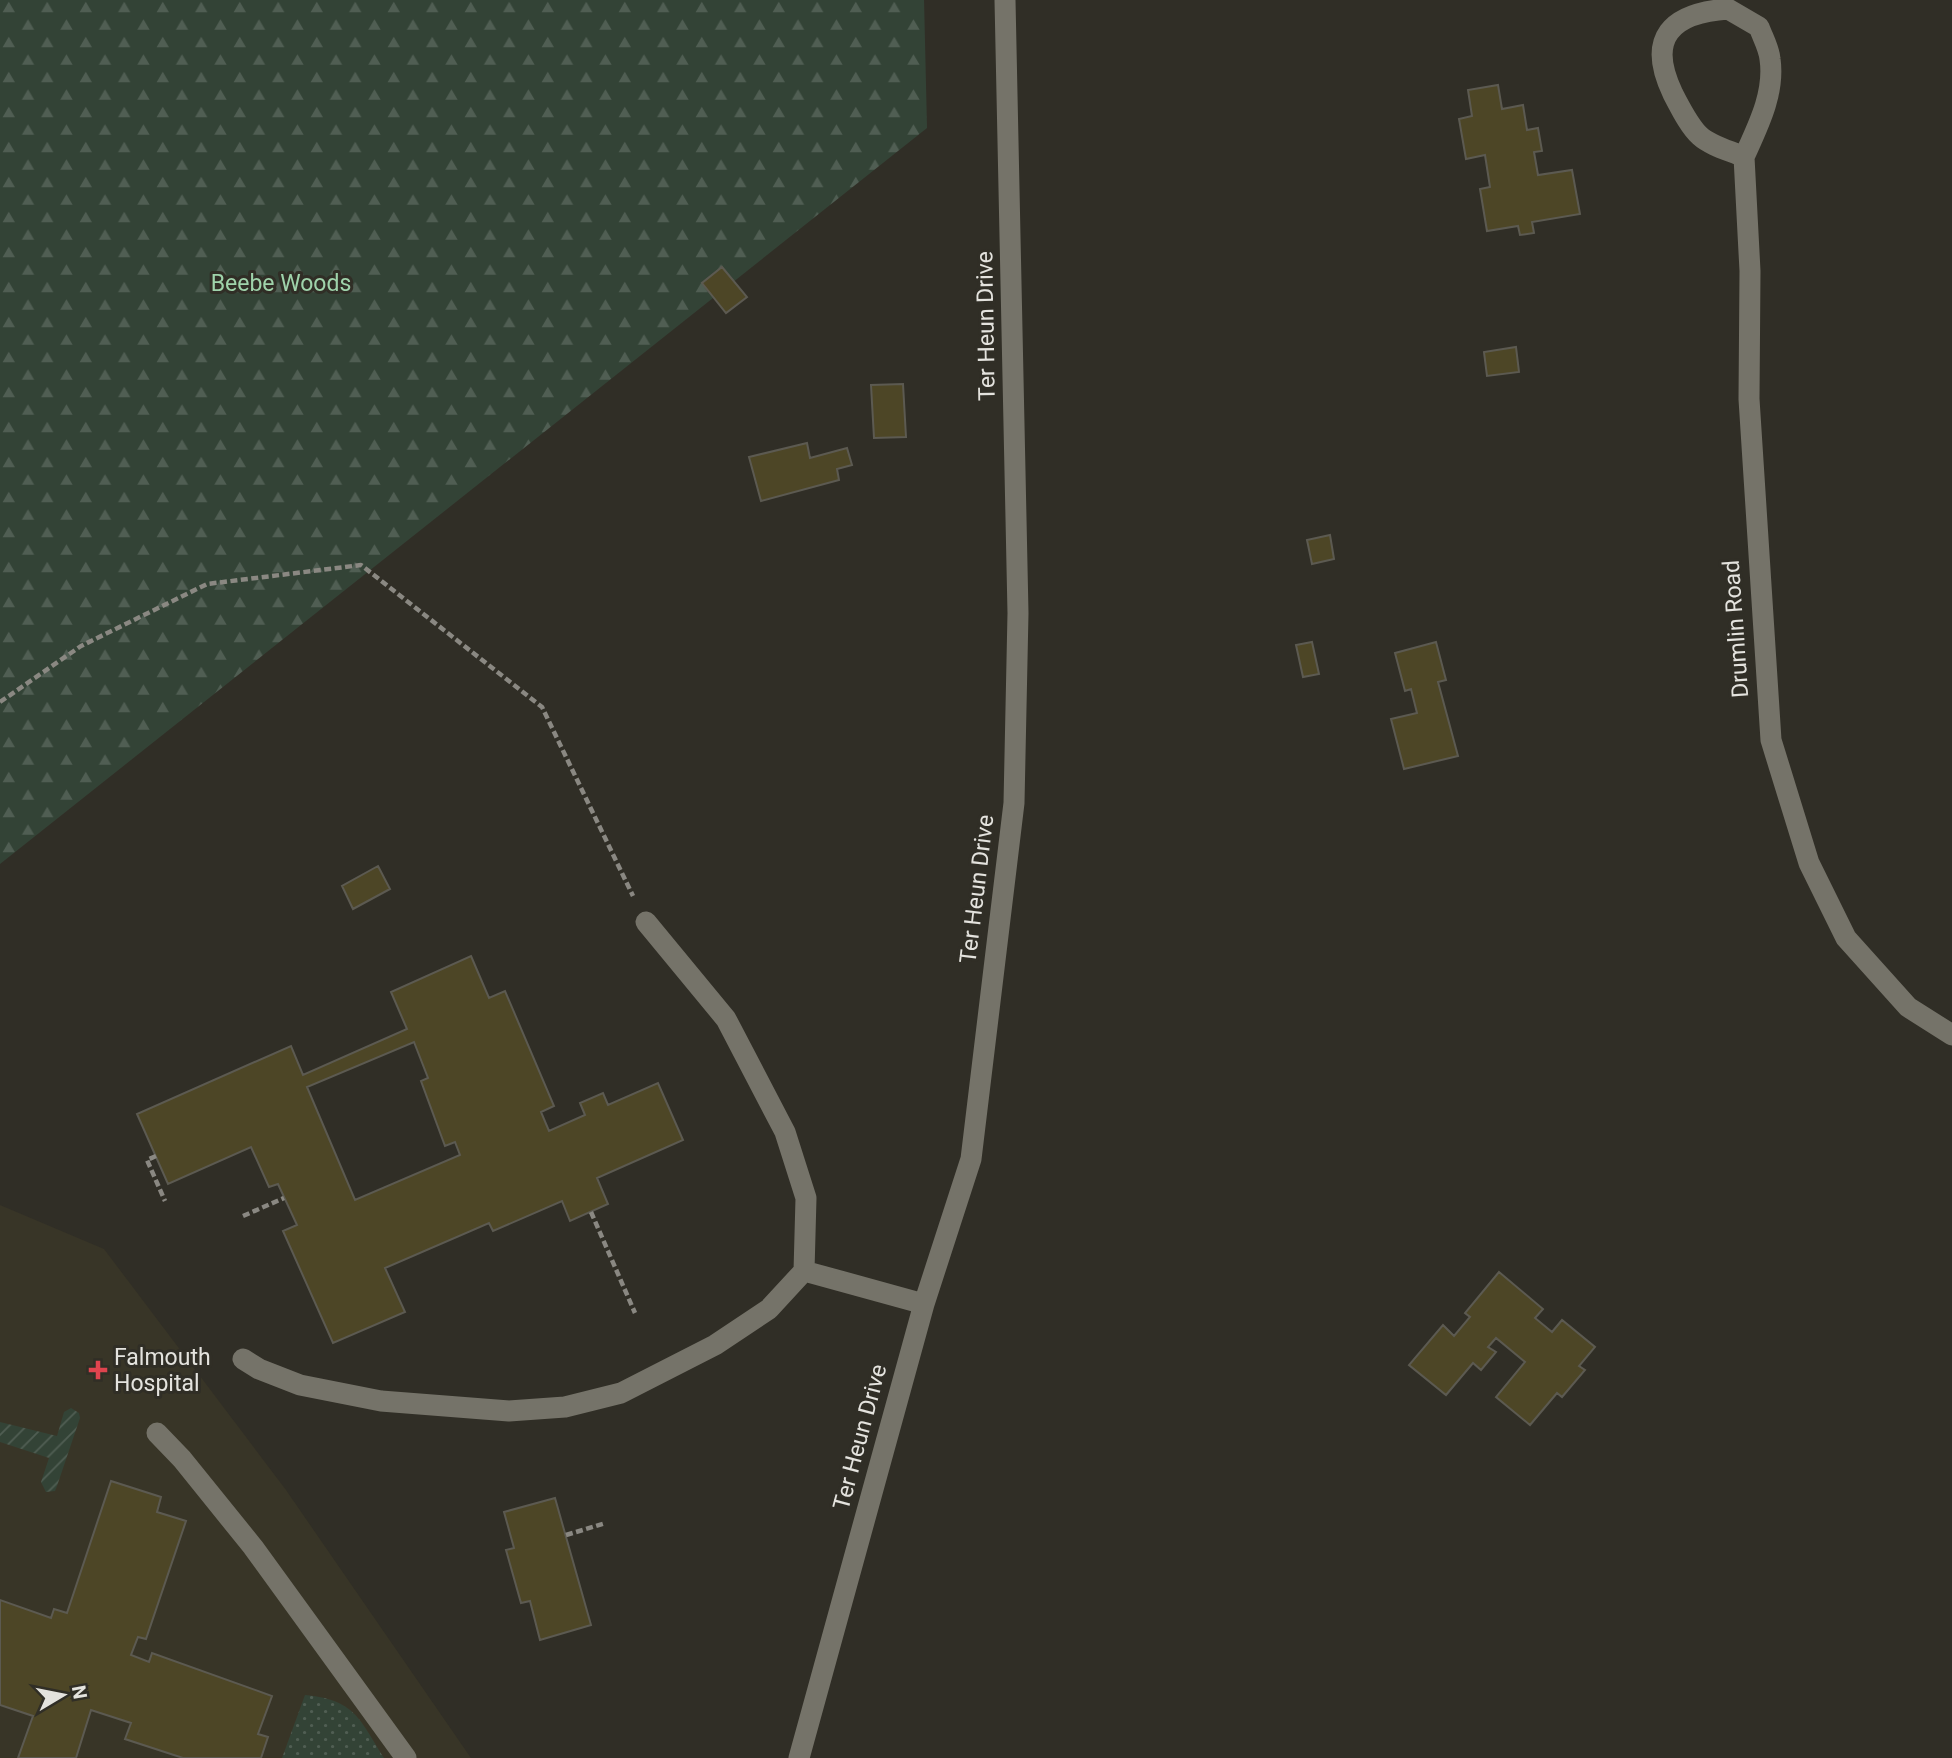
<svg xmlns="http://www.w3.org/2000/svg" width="1952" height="1758" font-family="Roboto,sans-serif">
<defs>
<pattern id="grass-dots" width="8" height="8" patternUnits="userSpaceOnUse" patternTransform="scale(1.75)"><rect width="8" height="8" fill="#334336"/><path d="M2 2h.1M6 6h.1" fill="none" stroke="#505e53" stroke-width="1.8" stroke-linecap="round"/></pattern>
<pattern id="forest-firs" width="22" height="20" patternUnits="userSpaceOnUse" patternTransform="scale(1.75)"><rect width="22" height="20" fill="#334336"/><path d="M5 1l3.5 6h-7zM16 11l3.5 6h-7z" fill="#505e53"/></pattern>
<pattern id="garden-furrows" width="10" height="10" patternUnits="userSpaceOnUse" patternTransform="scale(1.75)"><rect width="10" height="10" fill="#334336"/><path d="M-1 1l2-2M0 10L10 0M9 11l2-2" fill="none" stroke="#505e53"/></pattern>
</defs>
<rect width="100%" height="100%" fill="#302e26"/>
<path fill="#383527" d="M 0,1205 L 104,1249 L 286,1490 L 471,1758 L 0,1758 Z"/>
<path fill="url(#grass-dots)" d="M 305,1695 C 355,1700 359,1718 384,1758 L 282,1758 Z"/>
<path fill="url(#forest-firs)" d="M 0,0 L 924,0 L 927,128 L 0,864 Z"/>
<path fill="url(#garden-furrows)" d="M 71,1408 L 79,1413 L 80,1418 L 57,1486 L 55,1491 L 46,1492 L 41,1482 L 49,1458 L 0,1442 L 0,1422 L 57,1436 L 64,1412 Z"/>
<path fill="#4d4626" stroke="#5c5a51" stroke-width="2" fill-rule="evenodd" d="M 1498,85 L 1502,109 L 1523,105 L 1527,130 L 1538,128 L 1542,151 L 1534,152 L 1538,175 L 1572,170 L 1580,214 L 1532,222 L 1534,233 L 1520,235 L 1518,226 L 1487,231 L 1480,189 L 1490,187 L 1485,155 L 1466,159 L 1459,119 L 1472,116 L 1468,90 Z
M 722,267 L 747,297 L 726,313 L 702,283 Z
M 1516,347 L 1519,372 L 1487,376 L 1484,352 Z
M 903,384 L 906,437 L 874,438 L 871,385 Z
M 807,443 L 810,458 L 847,448 L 852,465 L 837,469 L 839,480 L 761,501 L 749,457 Z
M 1330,535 L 1334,559 L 1312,564 L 1307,540 Z
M 1312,642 L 1319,674 L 1303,677 L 1296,645 Z
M 1436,642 L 1446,680 L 1438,682 L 1458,756 L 1404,769 L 1391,719 L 1417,713 L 1411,689 L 1405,691 L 1395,653 Z
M 378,866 L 390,889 L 353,909 L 342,886 Z
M 471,956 L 489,998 L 505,991 L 554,1106 L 541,1112 L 549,1131 L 585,1115 L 580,1103 L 603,1093 L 608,1105 L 658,1083 L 683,1140 L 597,1178 L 608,1204 L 570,1221 L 562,1201 L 493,1231 L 489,1223 L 385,1268 L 405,1312 L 333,1343 L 283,1231 L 297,1225 L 278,1184 L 269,1187 L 251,1147 L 168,1184 L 137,1114 L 291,1046 L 303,1075 L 407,1029 L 391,992 ZM 414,1042 L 428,1078 L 421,1081 L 445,1146 L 455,1142 L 460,1155 L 355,1200 L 307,1087 Z
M 1499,1272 L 1543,1309 L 1535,1318 L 1552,1332 L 1562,1320 L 1595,1347 L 1579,1366 L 1585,1370 L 1562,1397 L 1557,1393 L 1530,1425 L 1496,1397 L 1525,1362 L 1496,1338 L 1488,1347 L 1496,1352 L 1481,1370 L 1473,1363 L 1446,1395 L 1409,1365 L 1443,1325 L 1454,1336 L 1470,1317 L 1465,1313 Z
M 111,1481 L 161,1497 L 157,1512 L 186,1521 L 146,1639 L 138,1637 L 131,1655 L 149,1662 L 152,1653 L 272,1696 L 258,1734 L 268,1737 L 261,1758 L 183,1758 L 125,1739 L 131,1723 L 91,1710 L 76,1758 L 18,1758 L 33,1716 L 0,1705 L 0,1600 L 51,1618 L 54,1609 L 67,1613 Z
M 555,1498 L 591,1625 L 540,1640 L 530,1601 L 521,1603 L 506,1550 L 514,1548 L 504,1512 Z"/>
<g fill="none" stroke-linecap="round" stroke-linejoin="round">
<path stroke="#8a8882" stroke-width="4.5" stroke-dasharray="7 3.5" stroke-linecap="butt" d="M 0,702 L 81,646 L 207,584 L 361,565 L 542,707 L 633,896
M 156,1156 L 147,1160 L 165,1201
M 591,1212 L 635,1313
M 243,1216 L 284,1198
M 566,1535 L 606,1523"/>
<path stroke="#757369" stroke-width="21" d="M 1728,9 L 1759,27 C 1763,38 1769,48 1770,59 C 1775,93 1758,126 1744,157 C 1731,151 1711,146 1700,136 C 1689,126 1680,107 1673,94 C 1646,38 1671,13 1728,9 Z
M 1744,157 L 1750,271 L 1749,399 L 1771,740 L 1809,863 L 1846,938 L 1908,1007 L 1952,1035
M 804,1271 L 924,1304
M 243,1359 L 259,1369 L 300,1385 L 381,1401 L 509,1411 L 565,1407 L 621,1393 L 715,1345 L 769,1309 L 804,1271 L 806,1198 L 785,1132 L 726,1019 L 646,922
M 157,1433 L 182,1459 L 253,1547 L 406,1758
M 799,1758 L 924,1304 L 971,1159 L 1014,803 L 1018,613 L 1005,0"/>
</g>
<path fill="#e0444e" stroke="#302e26" stroke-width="2.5" d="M94.5 1359.5h7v7h7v7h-7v7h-7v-7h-7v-7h7z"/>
<g text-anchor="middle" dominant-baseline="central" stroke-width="6" stroke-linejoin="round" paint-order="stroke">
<g font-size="23" fill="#9fd3ab" stroke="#302e26">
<text x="281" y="283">Beebe Woods</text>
</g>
<g font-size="23" fill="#e4e3de" stroke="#302e26">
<text transform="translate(986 326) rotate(-91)">Ter Heun Drive</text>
<text transform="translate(1736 629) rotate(-94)">Drumlin Road</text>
<text transform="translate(977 889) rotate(-83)">Ter Heun Drive</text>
<text transform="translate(860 1437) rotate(-75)">Ter Heun Drive</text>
</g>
<g font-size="23" fill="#e4e3de" stroke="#302e26" text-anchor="start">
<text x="114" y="1357">Falmouth<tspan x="114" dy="26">Hospital</tspan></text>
</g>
</g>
<g transform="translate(63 1695) rotate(80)" stroke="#302e26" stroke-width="5" paint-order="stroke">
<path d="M0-5L12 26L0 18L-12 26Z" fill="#e4e3de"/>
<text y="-10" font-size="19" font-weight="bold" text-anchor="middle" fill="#e4e3de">N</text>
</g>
</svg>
